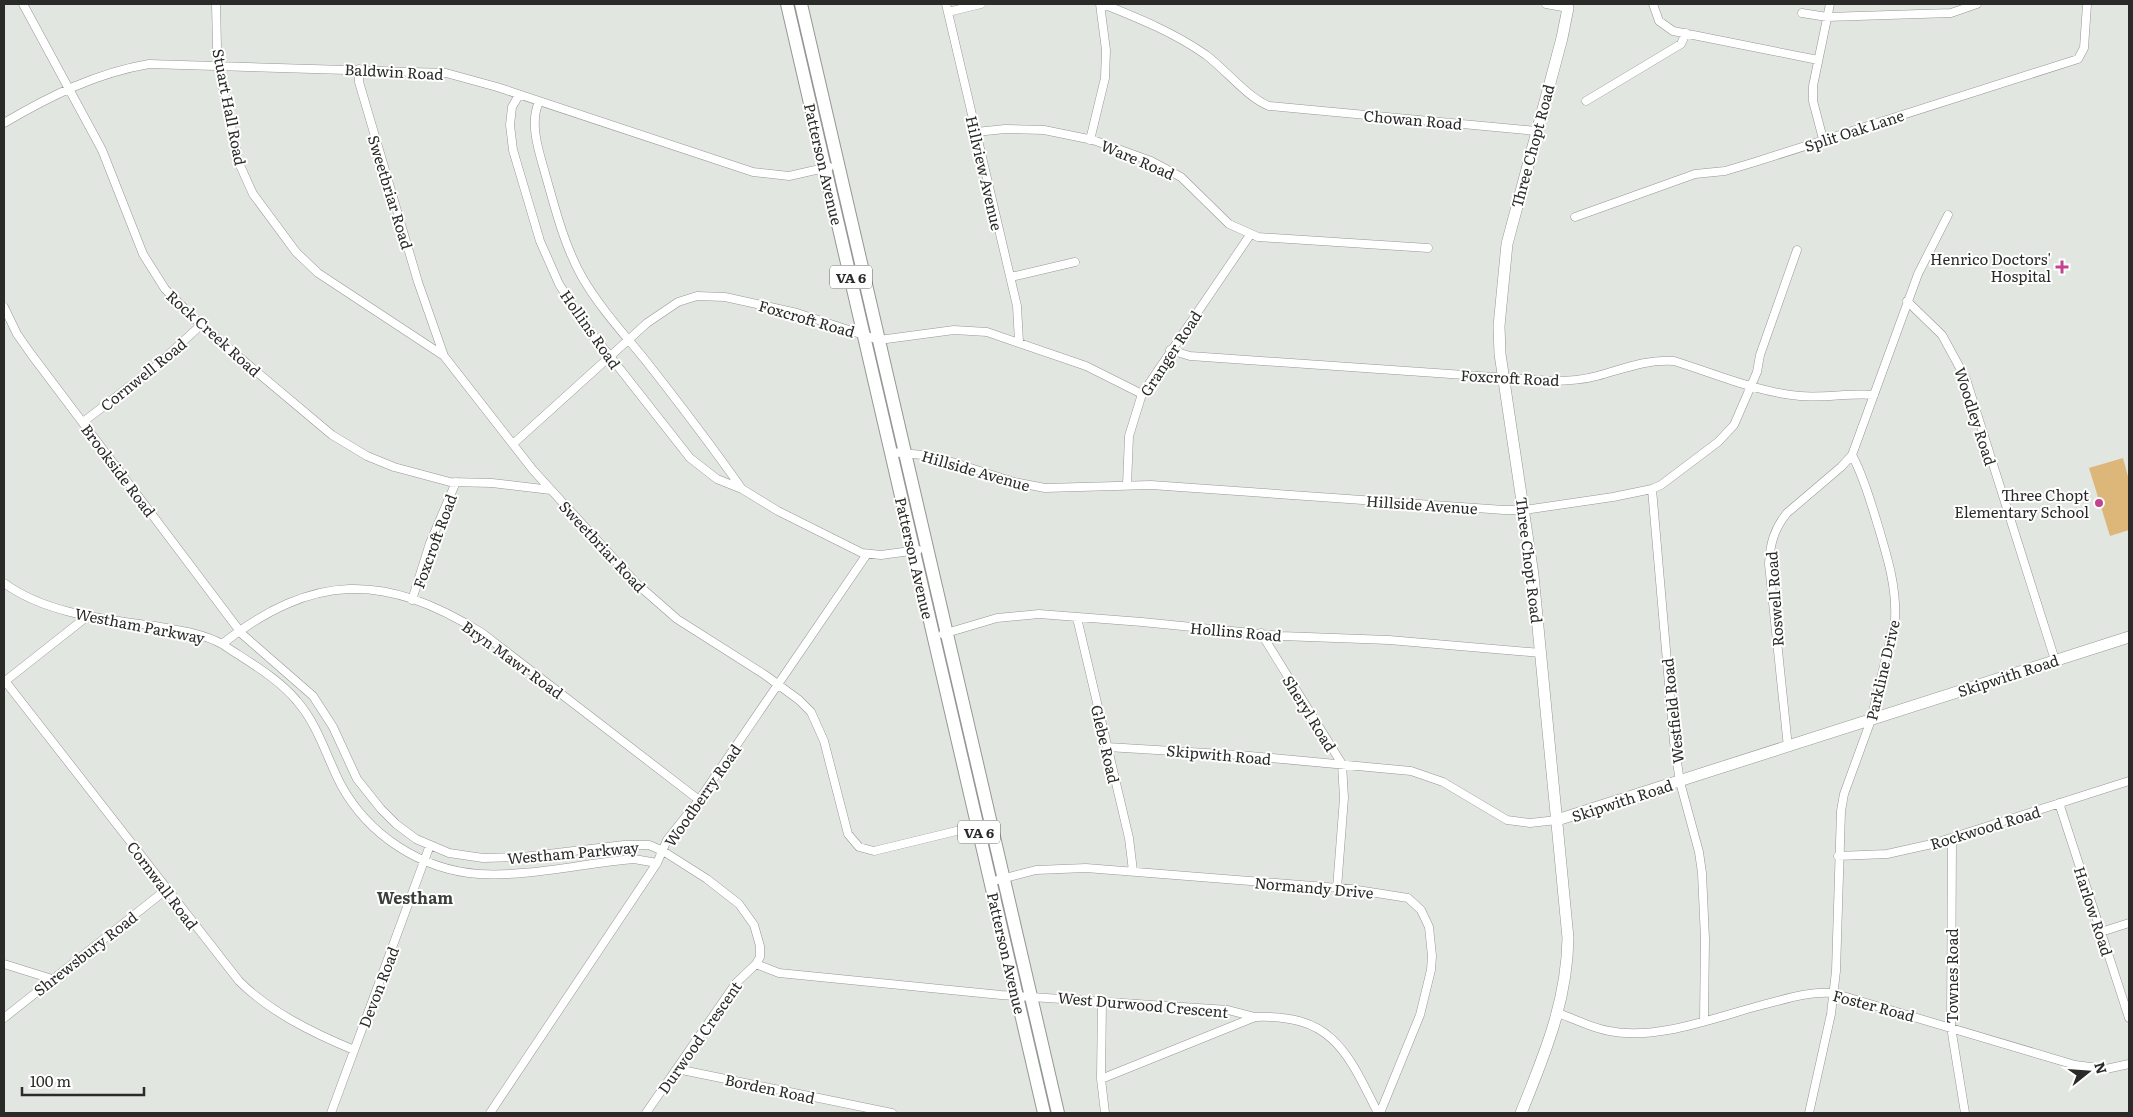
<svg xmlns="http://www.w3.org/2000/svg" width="2133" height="1117" font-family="Literata,serif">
<rect width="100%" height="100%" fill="#e2e6e1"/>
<path fill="#ddb77a" d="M 2123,458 L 2129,480 L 2129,530 L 2110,536 L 2089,468 Z"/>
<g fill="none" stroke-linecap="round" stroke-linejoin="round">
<defs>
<path id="street" d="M 23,4 L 102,150 L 143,254 L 165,289 L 201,325 L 332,435 L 367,456 L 394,467 L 450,482 L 492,483 L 551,490
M 216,4 L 217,47 L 222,83 L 239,163 L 253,194 L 296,252 L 318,273 L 444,356
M 946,4 L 1017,306 L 1019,342
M 1103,4 C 1138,18 1175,33 1206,55 C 1226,70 1248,98 1269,106 L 1536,131
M 1546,4 L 1568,8
M 1653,4 L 1659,21 L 1673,31 L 1818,60
M 948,12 L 981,4
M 1802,13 L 1827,17 L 1951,13 L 1977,4
M 359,69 L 359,82 L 418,282 L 444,356 L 533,470 L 637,584 L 677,619 L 765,675 L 799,700 L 811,712 L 824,741 L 848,834 L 859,847 L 874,851 L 981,825
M 519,95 L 512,107 L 510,125 L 513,150 L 540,241 L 559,284 L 583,322 L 690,458 L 717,479 L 742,489 L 778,511 L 862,553 L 881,555 L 918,550
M 1586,101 L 1681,44 L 1686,33
M 539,102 C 529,123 539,152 545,173 C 555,208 564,245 582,277 C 600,308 624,334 646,361 C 679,403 711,445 742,489
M 4,123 C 50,96 96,73 149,64 L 446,73 L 497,87 L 753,172 L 789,176 L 829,167
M 976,132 L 1005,129 L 1044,130 L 1093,140 L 1151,161 L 1181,177 L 1229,224 L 1258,237 L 1428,248
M 1823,139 L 1813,101 L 1813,86 L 1830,4
M 1090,140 L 1105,78 L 1106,50 L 1100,4
M 1575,217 L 1695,174 L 1725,171 L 1755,162 L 2078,59 L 2084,48 L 2087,4
M 1011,277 L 1075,262
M 1907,301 L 1942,335 L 1966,379 L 2055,660
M 4,307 L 17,334 L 31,354 L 242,634 L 313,696 L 333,727 L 357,779 L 381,809 L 396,824 L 416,839 L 449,853 L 483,858 L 523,857 L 624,845 L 649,845 L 663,851 L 707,879 L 739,904 L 754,925 L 760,946 L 760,957 L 756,964 L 736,983 L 646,1113
M 1170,350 L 1190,356 L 1553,381 C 1568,381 1582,380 1597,376 C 1623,369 1646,359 1674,361 C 1716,374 1756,392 1800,396 C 1825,398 1849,393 1874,395
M 83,422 L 155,367 L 201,325
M 513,444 L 647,323 L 678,302 L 697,296 L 725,297 L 797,313 L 879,340 L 954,330 L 987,332 L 1086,366 L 1142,394
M 891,452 L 933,456 L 1014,482 L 1045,488 L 1151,485 L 1504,510 L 1524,510 L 1613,497 L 1652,489 L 1661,485 L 1718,442 L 1734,425 L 1757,372 L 1760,355 L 1797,250
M 1127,485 L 1129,436 L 1142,394 L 1250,235
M 1652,489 L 1674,742 L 1680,782 L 1699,852 L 1702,873 L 1705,939 L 1704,1020
M 4,583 C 46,614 105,619 155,626 C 177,630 202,633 222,644 C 247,661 277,677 297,701 C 318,725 327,758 341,785 C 369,836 422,870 479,874 C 531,877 583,863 634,859 L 657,863
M 412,600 L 430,543 L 456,482
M 1077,618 L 1129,838 L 1133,871
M 1261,633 L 1342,764 L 1344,798 L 1337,888
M 943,634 L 997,618 L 1039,614 L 1142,622 L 1281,636 L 1389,640 L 1541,653
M 222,644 C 313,573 384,572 482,633 L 699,800
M 5,681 L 239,981 C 270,1012 313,1033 354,1050
M 4,682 L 89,615
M 1107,747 L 1239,755 L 1411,771 L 1443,782 L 1507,820 L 1530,823 L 1557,820
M 1788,747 L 1769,564 C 1770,544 1774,529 1787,513 L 1841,467 L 1852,455
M 2059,803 L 2129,1018
M 1952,838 L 1951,1027 L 1965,1113
M 1838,856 L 1887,854 L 1932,844 L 2129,781
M 990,882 L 1036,870 L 1086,868 L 1351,889 L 1408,898 L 1421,910 L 1429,927 L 1432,956 L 1431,970 L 1420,1015 L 1380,1113
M 2101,932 L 2129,923
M 4,964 L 52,979
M 756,964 L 779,973 L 1001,995 L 1228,1010 L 1255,1017
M 1102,1001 L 1101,1079 L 1105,1113
M 1558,1013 C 1575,1019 1591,1028 1609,1031 C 1656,1041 1716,1017 1762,1005 C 1786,999 1809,991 1833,993 L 2075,1065 L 2106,1069 L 2129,1064
M 4,1018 L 167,889
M 677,1069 L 892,1113
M 1101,1079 L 1255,1017 C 1333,1014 1347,1052 1378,1113
M 331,1113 L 430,845
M 490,1113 L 657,863 L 667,840 L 699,800 L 867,554
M 1809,1113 L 1831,1014 L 1836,971 L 1841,811 L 1844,794 L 1871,720 L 1895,620 C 1897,585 1886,553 1876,519 C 1869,497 1863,475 1852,455 L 1918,274 L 1948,215"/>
<path id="secondary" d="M 1557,820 L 2129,637
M 1521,1113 C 1544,1056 1567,1002 1568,938 L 1533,575 L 1500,354 L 1499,326 L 1507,244 L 1562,38 L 1568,8 L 1566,4"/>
<path id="primary" d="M 787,4 L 1044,1113
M 801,4 L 1058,1113"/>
</defs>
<use href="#street" stroke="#949893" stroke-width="9"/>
<use href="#secondary" stroke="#949893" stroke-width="12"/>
<use href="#primary" stroke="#949893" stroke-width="14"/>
<use href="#street" stroke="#fff" stroke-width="8"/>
<use href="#secondary" stroke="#fff" stroke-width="11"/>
<use href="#primary" stroke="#fff" stroke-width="12"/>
</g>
<g fill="#c2438f" stroke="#fff" stroke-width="2">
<path d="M2059.5 259.5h5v5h5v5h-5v5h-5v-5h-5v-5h5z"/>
<circle cx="2099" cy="503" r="5"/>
</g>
<g text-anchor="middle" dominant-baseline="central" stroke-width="4" stroke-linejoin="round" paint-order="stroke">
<g fill="#fff" stroke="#6a6b69" stroke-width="1">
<rect x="830" y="265.5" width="42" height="23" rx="4"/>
<rect x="958" y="820.5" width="42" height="23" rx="4"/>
</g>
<g font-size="14" font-weight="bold" fill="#2a2b29">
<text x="851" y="277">VA 6</text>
<text x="979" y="832">VA 6</text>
</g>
<g font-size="15" fill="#2a2b29" stroke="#fff">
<text transform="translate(394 71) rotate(3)">Baldwin Road</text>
<text transform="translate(230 107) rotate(79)">Stuart Hall Road</text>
<text transform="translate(1413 119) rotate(5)">Chowan Road</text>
<text transform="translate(1854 130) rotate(-18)">Split Oak Lane</text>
<text transform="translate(1532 146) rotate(-75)">Three Chopt Road</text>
<text transform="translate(1138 159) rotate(23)">Ware Road</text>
<text transform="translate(824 164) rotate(77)">Patterson Avenue</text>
<text transform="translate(985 173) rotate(77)">Hillview Avenue</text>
<text transform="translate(391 192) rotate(73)">Sweetbriar Road</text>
<text transform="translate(807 318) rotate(16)">Foxcroft Road</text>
<text transform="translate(591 329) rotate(55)">Hollins Road</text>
<text transform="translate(214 333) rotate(42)">Rock Creek Road</text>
<text transform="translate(1170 353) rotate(-57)">Granger Road</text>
<text transform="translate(143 374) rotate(-39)">Cornwell Road</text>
<text transform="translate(1510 377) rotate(3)">Foxcroft Road</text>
<text transform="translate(1976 416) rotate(72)">Woodley Road</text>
<text transform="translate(119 470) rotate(53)">Brookside Road</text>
<text transform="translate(976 470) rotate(16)">Hillside Avenue</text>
<text transform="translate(1422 504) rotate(4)">Hillside Avenue</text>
<text transform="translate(434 541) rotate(-70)">Foxcroft Road</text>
<text transform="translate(603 546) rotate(47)">Sweetbriar Road</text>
<text transform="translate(915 558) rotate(77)">Patterson Avenue</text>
<text transform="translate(1530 560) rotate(83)">Three Chopt Road</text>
<text transform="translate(1774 599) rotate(-94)">Roswell Road</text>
<text transform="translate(140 625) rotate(11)">Westham Parkway</text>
<text transform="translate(1236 631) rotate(5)">Hollins Road</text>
<text transform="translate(513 659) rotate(36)">Bryn Mawr Road</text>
<text transform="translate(1882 670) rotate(-77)">Parkline Drive</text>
<text transform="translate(2008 675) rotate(-18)">Skipwith Road</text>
<text transform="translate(1672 711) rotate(-96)">Westfield Road</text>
<text transform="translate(1310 713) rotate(58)">Sheryl Road</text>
<text transform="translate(1106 744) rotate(77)">Glebe Road</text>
<text transform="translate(1219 754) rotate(5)">Skipwith Road</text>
<text transform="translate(702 795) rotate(-55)">Woodberry Road</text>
<text transform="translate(1622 800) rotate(-18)">Skipwith Road</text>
<text transform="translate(1985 827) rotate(-17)">Rockwood Road</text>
<text transform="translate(573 852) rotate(-5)">Westham Parkway</text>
<text transform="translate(163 885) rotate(53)">Cornwall Road</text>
<text transform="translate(1314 887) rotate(5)">Normandy Drive</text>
<text transform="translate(2094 911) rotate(72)">Harlow Road</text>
<text transform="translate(85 953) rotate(-38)">Shrewsbury Road</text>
<text transform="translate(1007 953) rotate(77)">Patterson Avenue</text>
<text transform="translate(1951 976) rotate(-90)">Townes Road</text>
<text transform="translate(378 987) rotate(-69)">Devon Road</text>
<text transform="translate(1143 1004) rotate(5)">West Durwood Crescent</text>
<text transform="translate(1874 1005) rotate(15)">Foster Road</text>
<text transform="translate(699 1037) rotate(-55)">Durwood Crescent</text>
<text transform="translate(770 1088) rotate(12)">Borden Road</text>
</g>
<g font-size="15" fill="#2a2b29" stroke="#fff" text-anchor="end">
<text x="2051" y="258">Henrico Doctors'<tspan x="2051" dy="17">Hospital</tspan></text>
<text x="2089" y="494">Three Chopt<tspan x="2089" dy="17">Elementary School</tspan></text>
</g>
<g font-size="16" font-weight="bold" fill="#3b3f3a" stroke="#fff">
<text x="415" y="897">Westham</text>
</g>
</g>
<rect width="2133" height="1117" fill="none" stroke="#2a2b29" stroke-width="10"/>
<g transform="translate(2088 1072) rotate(73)" stroke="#ffffff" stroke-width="4" paint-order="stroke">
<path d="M0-4L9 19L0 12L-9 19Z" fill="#2a2b29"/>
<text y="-8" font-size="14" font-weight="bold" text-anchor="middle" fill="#2a2b29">N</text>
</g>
<path d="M22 1087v8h122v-8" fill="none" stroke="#2a2b29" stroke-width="2.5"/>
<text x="30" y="1087" font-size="15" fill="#2a2b29" stroke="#ffffff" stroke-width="4" paint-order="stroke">100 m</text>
</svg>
